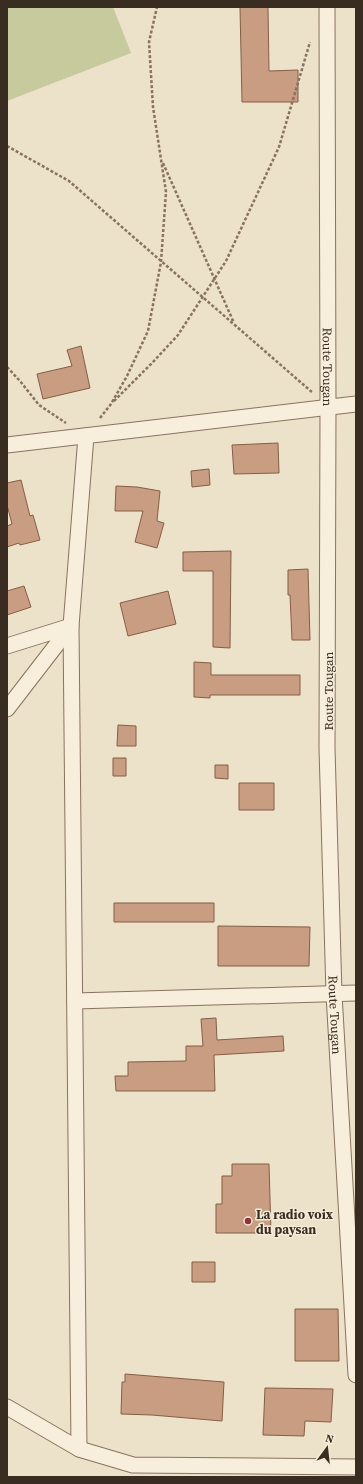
<svg xmlns="http://www.w3.org/2000/svg" width="363" height="1484" font-family="'Source Serif 4',serif">
<rect width="100%" height="100%" fill="#ece1c9"/>
<path fill="#c6ca9d" d="M 7,7 L 113,7 L 131,53 L 7,101 Z"/>
<path fill="#c89d81" stroke="#855e45" d="M 240,7 L 268,7 L 269,71 L 298,70 L 298,102 L 242,102 Z
M 81,346 L 90,388 L 43,399 L 37,374 L 72,366 L 67,350 Z
M 278,443 L 279,473 L 234,474 L 232,445 Z
M 209,469 L 210,485 L 192,487 L 191,471 Z
M 21,480 L 30,516 L 33,515 L 40,540 L 20,545 L 19,543 L 7,547 L 7,526 L 12,524 L 7,505 L 7,483 Z
M 116,486 L 137,487 L 160,491 L 157,521 L 164,523 L 157,548 L 135,542 L 143,511 L 115,511 Z
M 231,551 L 230,648 L 213,647 L 213,571 L 183,571 L 183,552 Z
M 308,569 L 310,640 L 292,640 L 290,595 L 288,595 L 288,570 Z
M 24,586 L 31,607 L 7,615 L 7,591 Z
M 168,591 L 176,624 L 128,636 L 120,603 Z
M 194,662 L 211,663 L 211,675 L 300,675 L 300,695 L 210,695 L 210,698 L 194,697 Z
M 118,725 L 136,726 L 136,746 L 117,746 Z
M 113,758 L 126,758 L 126,776 L 113,776 Z
M 215,765 L 228,765 L 228,779 L 215,778 Z
M 239,783 L 274,783 L 274,810 L 239,810 Z
M 114,903 L 214,903 L 214,922 L 114,922 Z
M 218,926 L 310,927 L 309,966 L 218,966 Z
M 216,1018 L 217,1040 L 283,1036 L 284,1051 L 214,1055 L 215,1091 L 116,1091 L 115,1076 L 128,1076 L 128,1062 L 186,1061 L 186,1046 L 203,1046 L 201,1019 Z
M 232,1164 L 269,1164 L 271,1233 L 216,1233 L 216,1204 L 222,1204 L 222,1176 L 232,1176 Z
M 192,1262 L 215,1262 L 215,1282 L 192,1282 Z
M 295,1309 L 338,1309 L 339,1361 L 295,1361 Z
M 125,1374 L 224,1382 L 222,1421 L 152,1415 L 121,1414 L 122,1382 L 125,1382 Z
M 265,1388 L 333,1389 L 331,1422 L 305,1421 L 304,1436 L 263,1435 Z"/>
<g fill="none" stroke-linecap="round" stroke-linejoin="round">
<defs>
<g id="street">
<path id="s1" d="M 327,7 L 328,406 L 327,748 L 334,994 L 356,1375"/>
<path d="M 7,445 L 356,404"/>
<path d="M 7,646 L 71,626 L 7,709"/>
<path d="M 75,1001 L 356,993"/>
<path d="M 7,1407 L 79,1449 L 133,1465 L 356,1467"/>
<path d="M 79,1449 L 71,626 L 86,436"/>
</g>
</defs>
<use href="#street" stroke="#88735e" stroke-width="17"/>
<path stroke="#88735e" stroke-width="2.5" stroke-dasharray="3 2" stroke-linecap="butt" d="M 7,146 L 69,181 L 313,393
M 163,163 L 234,323
M 7,367 L 20,381 L 39,405 L 66,423
M 114,401 L 153,362 L 178,335 L 226,261 L 279,147 L 310,42
M 100,418 L 111,404 L 127,376 L 148,331 L 161,262 L 166,192 L 153,107 L 149,42 L 157,7"/>
<use href="#street" stroke="#f7eedc" stroke-width="15"/>
</g>
<circle fill="#933234" stroke="#f4ebd8" stroke-width="1.5" cx="248" cy="1221" r="4"/>
<g text-anchor="middle" dominant-baseline="central" stroke-width="3" stroke-linejoin="round" paint-order="stroke">
<g font-size="13" fill="#392c21" stroke="#f4ebd8">
<text stroke="none"><textPath href="#s1" startOffset="360">Route Tougan</textPath></text>
<text transform="translate(328 691) rotate(-90)">Route Tougan</text>
<text stroke="none"><textPath href="#s1" startOffset="1008">Route Tougan</textPath></text>
</g>
<g font-size="13" font-weight="bold" fill="#392c21" stroke="#f4ebd8" text-anchor="start">
<text x="256" y="1214">La radio voix<tspan x="256" dy="15">du paysan</tspan></text>
</g>
</g>
<rect width="363" height="1484" fill="none" stroke="#392c21" stroke-width="16"/>
<g transform="translate(327 1448) rotate(15)" stroke="#f4ebd8" stroke-width="3" paint-order="stroke">
<path d="M0-3L7 15L0 10L-7 15Z" fill="#392c21"/>
<text y="-6" font-size="11" font-weight="bold" text-anchor="middle" fill="#392c21">N</text>
</g>
</svg>
